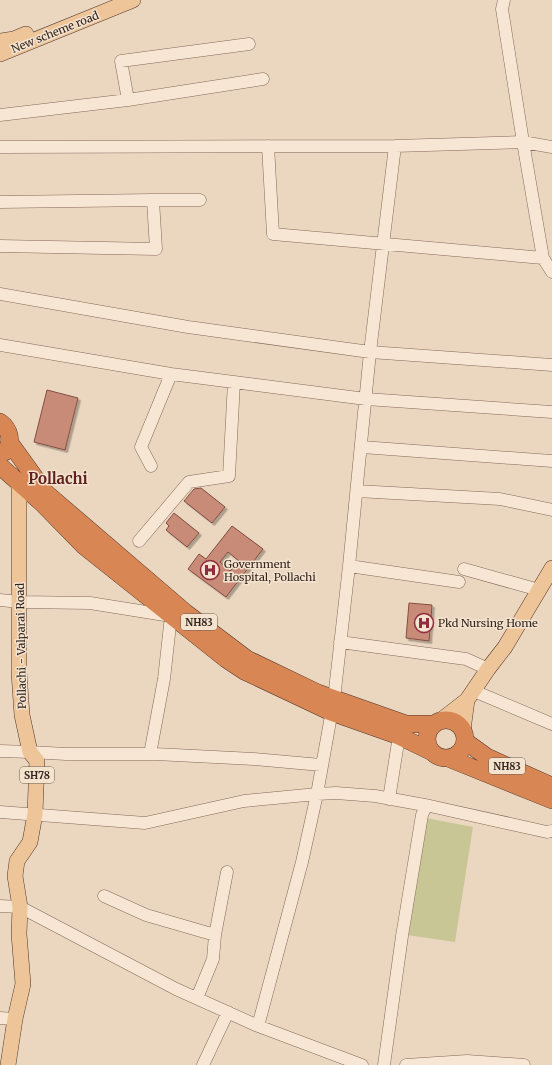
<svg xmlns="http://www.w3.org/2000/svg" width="552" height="1065" font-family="Merriweather,serif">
<defs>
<filter id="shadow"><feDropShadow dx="2.5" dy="2.5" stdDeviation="0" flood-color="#0004"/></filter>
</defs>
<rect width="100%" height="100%" fill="#ebd7c0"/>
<path fill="#c9c695" d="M 426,818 L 473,827 L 455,942 L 407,935 Z"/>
<path fill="#c88b78" stroke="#824e40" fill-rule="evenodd" filter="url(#shadow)" d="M 47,390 L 78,398 L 65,450 L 34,442 Z
M 201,488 L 225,507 L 212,523 L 184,501 L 194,489 Z
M 174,513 L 199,533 L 187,547 L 166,530 L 169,526 L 166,523 Z
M 232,526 L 263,549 L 226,597 L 188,569 L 199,554 L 206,559 ZM 228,552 L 239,561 L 230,571 L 220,562 Z
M 409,603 L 432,605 L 429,641 L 406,638 Z"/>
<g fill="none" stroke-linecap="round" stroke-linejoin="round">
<defs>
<path id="minor" d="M 504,0 L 502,9 L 523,142 L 543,258 L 552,272
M 128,100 L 121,61 L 249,44
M 0,115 L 128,100 L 263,79
M 268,146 L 273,234 L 543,258
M 0,147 L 395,146 L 523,142 L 552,147
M 153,200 L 200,200
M 0,202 L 153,200 L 156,249 L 0,246
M 0,294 L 188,327 L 370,352 L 552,365
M 0,345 L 171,374 L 366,399 L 552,412
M 362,447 L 552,461
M 151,466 L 141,447 L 171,374
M 357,491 L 500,499 L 552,510
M 139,541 L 189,482 L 229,476 L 234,382
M 349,566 L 459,582
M 464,569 L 539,590
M 0,600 L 19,602 L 90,603 L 171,616 L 164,679 L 150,754
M 340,642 L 466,659 L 488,669
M 474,691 L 552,724
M 0,751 L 30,752 L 66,754 L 155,754 L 254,759 L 321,765
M 389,799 L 399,736
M 0,812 L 145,823 L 244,801 L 317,794 L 336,793 L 375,796 L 430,806 L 547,832 L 552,831
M 104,896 L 146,915 L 215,935
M 0,906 L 20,907 L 176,989 L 258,1026 L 362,1065
M 197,998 L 213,959 L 215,935 L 227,872
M 0,1018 L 15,1019
M 258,1026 L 302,862 L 317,794 L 334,699 L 349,566 L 370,352 L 395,146
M 203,1065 L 228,1012
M 384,1065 L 402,936 L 422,815 L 425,808 L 430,806
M 406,1065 L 467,1061 L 524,1065"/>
<path id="major" d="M 0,41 L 14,39 L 26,34
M 0,54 L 133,0
M 440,721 L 467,700 L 488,669 L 505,647 L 552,568
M 463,730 L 467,700
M 8,1065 L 15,1019 L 23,984 L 19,934 L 20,907 L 15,876 L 17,861 L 30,842 L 35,814 L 37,761 L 30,752 L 22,715 L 19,673 L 19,481"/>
<path id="highway" d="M 0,422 C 10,429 13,442 5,452
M 10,443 L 46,493 L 186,613 L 247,659 L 318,693 L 406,724 L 435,724
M 0,466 L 42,503 L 84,546 L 226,659 L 244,671 L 331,712 L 399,736 L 432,752
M427 739a19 19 0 1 1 38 0a19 19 0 1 1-38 0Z
M 465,741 L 487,757 L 552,786
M 448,758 L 552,800"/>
</defs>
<use href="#minor" stroke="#846859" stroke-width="13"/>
<use href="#major" stroke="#51382d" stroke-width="16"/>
<use href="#highway" stroke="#51382d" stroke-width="18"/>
<use href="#minor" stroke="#f7e6d3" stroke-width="12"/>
<use href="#major" stroke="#eec499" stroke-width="15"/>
<use href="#highway" stroke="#d88654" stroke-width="17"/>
</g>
<defs>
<symbol id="hospital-ring" viewBox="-11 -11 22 22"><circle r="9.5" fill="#f3e3cf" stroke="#902c3e" stroke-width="1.5"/><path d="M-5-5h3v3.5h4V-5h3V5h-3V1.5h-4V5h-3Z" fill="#902c3e"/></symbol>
</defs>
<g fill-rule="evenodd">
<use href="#hospital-ring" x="199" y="559" width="22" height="22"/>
<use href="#hospital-ring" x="413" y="612" width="22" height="22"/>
</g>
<g text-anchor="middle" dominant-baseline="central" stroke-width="3" stroke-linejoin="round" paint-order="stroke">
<g fill="#f3e3cf" stroke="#6d5d52" stroke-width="1">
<rect x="181" y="614" width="36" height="16" rx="3"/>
<rect x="489" y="758" width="36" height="16" rx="3"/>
<rect x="20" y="767" width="34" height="16" rx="3"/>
</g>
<g font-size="10" font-weight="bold" fill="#34241d">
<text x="199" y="622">NH83</text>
<text x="507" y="766">NH83</text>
<text x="37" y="775">SH78</text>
</g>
<g font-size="11" fill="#34241d" stroke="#f3e3cf">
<text transform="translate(55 32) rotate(-22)">New scheme road</text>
<text transform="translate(21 646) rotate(-91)">Pollachi - Valparai Road</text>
</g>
<g font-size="11" fill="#34241d" stroke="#f3e3cf" text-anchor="start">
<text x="224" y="564">Government<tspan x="224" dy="13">Hospital, Pollachi</tspan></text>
<text x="438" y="623">Pkd Nursing Home</text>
</g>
<g font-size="15" font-weight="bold" fill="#5f201e" stroke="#f3e3cf">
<text x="58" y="478">Pollachi</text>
</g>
</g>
</svg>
